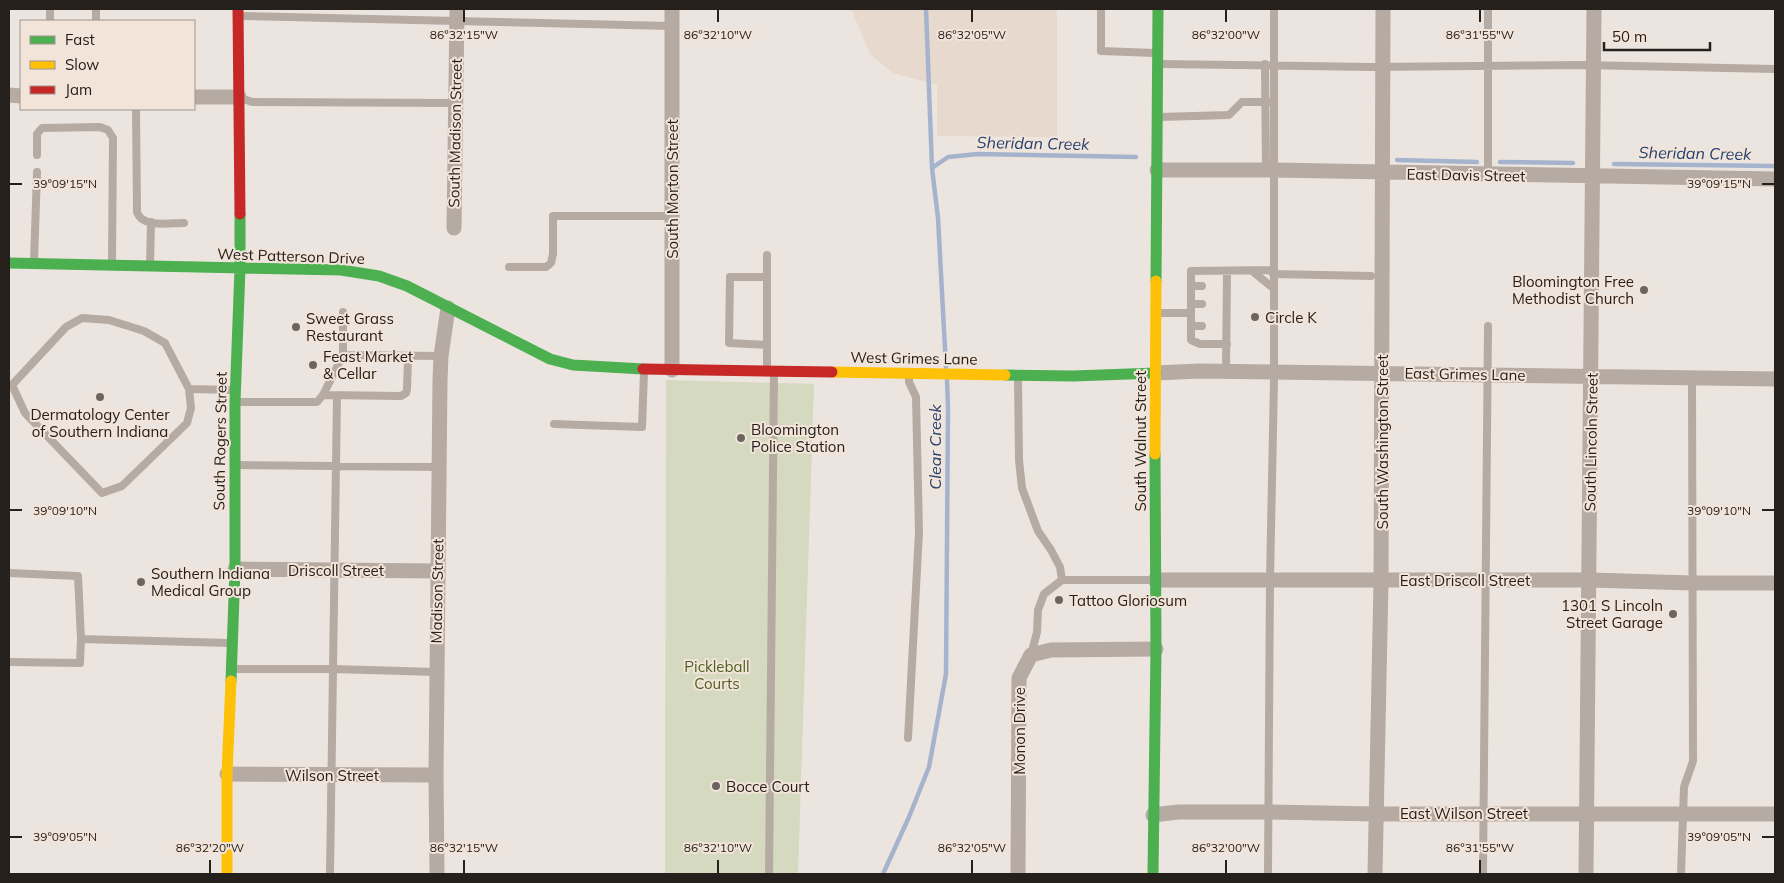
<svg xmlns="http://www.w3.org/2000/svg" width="1784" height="883" font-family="Mulish,sans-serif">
<rect width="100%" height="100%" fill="#ece5df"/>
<path fill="#e7d9cd" d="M 832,9 L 1057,9 L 1057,137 L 937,136 L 937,85 L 893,73 L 870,54 L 852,11 Z"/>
<path fill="#d4d9bf" d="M 666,380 L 814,384 L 798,874 L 665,874 Z"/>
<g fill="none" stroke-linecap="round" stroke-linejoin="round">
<path stroke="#a5b4cc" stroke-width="4.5" d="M 926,9 L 932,168 L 938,218 L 946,367
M 1397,160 L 1477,162
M 1500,162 L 1573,163
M 1614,164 L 1775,166
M 932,168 L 948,157 L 978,154 L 1136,157
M 883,874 L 909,817 L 929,767 L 946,674 L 948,408 L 947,379"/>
<path stroke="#b5aba3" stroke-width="8" d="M 50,9 L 50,21
M 1101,9 L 1101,51 L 1155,53
M 1488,9 L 1488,175
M 240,16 L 671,26
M 96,21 L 96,9
M 1160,64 L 1372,67 L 1582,65 L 1775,69
M 1265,64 L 1266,170
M 241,98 L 252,102 L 455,103
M 136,109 L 137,212 C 142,228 169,223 184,223
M 1159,117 L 1229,115 L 1242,102 L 1273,102
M 37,155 L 37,134 L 42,128 L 100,127 L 108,130 L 113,138 L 112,263
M 767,255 L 767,277
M 34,262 L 37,172
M 150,264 L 151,222
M 509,267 L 546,267 L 551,263 L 553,254 L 553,216 L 672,216
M 1252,271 L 1273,288
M 1273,274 L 1371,276
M 1191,286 L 1202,286
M 1191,304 L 1202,304
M 343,312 L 343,355
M 1160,313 L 1191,313 L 1191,271 L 1273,270
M 1191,313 L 1191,340 L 1200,344 L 1227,344
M 1191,326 L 1202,326
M 767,345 L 729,343 L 730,277 L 767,277 L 767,369
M 1226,371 L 1227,272
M 1018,377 L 1019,460 L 1022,488 L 1038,531 L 1051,550 L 1060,567 L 1062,580
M 9,385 L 12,385 L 66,327 L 82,318 L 109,320 L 144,331 L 165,343 L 189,389 L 233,390
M 12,385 L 25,413 L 102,493 L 122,486 L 187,423 L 191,408 L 189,389
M 323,395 L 401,396 L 406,393 L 407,389 L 408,357
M 237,402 L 317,402 L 323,395 L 343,355 L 441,356
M 554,424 L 642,427 L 644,372
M 236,465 L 439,467
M 9,573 L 78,576 L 81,639 L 229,643
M 1031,655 L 1037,632 L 1038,610 L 1044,594 L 1062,580 L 1152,580
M 9,662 L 80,663 L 81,639
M 233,669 L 333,669 L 437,672
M 908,738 L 919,532 L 916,397 L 909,382 L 909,375
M 330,874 L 337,396
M 769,874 L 774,373
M 1268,874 L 1270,579 L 1274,380 L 1274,9
M 1483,874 L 1488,326
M 1681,874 L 1684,787 L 1693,761 L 1692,377"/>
<path stroke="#b5aba3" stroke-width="15" d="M 672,9 L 672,370
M 9,95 L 21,96
M 194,97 L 239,97
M 1157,170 L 1273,170 L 1775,179
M 454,228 L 457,9
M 1156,373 L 1199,371 L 1775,379
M 235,569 L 437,571
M 1155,580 L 1590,580 L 1692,583 L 1775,583
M 227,774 L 436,775
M 1153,815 L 1178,812 L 1269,812 L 1375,814 L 1775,814
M 437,874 L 436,775 L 440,380 L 441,356 L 448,308
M 1018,874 L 1019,678 L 1031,655 L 1051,650 L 1156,649
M 1375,874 L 1381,581 L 1383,9
M 1586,874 L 1594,9"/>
<path stroke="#4caf50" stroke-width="11" d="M 9,263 L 341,270 L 379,276 L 407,286 L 550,359 L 573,365 L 643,369
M 1156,281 L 1158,9
M 1005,375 L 1073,376 L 1156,373
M 231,681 L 235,569 L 235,402 L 240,268 L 240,214
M 1153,874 L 1156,649 L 1155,454"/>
<path stroke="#ffc107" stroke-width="11" d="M 832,372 L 1005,375
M 1155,454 L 1156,281
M 227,874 L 227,774 L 231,681"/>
<path stroke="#c62828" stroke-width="11" d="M 238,9 L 240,214
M 643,369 L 832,372"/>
</g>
<path fill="none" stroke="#25201c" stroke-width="2" d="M 464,10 L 464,22M 718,10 L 718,22M 972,10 L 972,22M 1226,10 L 1226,22M 1480,10 L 1480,22M 10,184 L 22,184M 1762,184 L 1774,184M 10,510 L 22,510M 1762,510 L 1774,510M 10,837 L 22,837M 1762,837 L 1774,837M 210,860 L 210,873M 464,860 L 464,873M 718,860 L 718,873M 972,860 L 972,873M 1226,860 L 1226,873M 1480,860 L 1480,873"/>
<g fill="#6b6560" stroke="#f2e4d9" stroke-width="2">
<circle cx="1644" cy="290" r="5"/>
<circle cx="1255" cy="317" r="5"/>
<circle cx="296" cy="327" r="5"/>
<circle cx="313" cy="365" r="5"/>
<circle cx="100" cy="397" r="5"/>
<circle cx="741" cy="438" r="5"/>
<circle cx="141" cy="582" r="5"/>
<circle cx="1059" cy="600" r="5"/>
<circle cx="1673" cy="614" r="5"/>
<circle cx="716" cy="786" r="5"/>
</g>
<g text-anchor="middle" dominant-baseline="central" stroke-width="4" stroke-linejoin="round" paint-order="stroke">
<g font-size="15" fill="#25201c" stroke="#f2e4d9">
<text transform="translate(455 133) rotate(-89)">South Madison Street</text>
<text transform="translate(1466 175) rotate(1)">East Davis Street</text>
<text transform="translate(672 189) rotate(-90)">South Morton Street</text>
<text transform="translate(291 256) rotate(2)">West Patterson Drive</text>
<text transform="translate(914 358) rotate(1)">West Grimes Lane</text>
<text transform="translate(1465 374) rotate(1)">East Grimes Lane</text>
<text transform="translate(220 441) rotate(-89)">South Rogers Street</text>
<text transform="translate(1140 441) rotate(-90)">South Walnut Street</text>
<text transform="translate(1382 442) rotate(-90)">South Washington Street</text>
<text transform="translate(1591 442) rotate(-89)">South Lincoln Street</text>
<text x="336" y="570">Driscoll Street</text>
<text x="1465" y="580">East Driscoll Street</text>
<text transform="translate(437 591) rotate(-89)">Madison Street</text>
<text transform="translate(1019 731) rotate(-90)">Monon Drive</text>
<text x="332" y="775">Wilson Street</text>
<text x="1464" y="813">East Wilson Street</text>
</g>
<g font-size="15" fill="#25201c" stroke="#f2e4d9" text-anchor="start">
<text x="1634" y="281" text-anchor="end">Bloomington Free<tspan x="1634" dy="17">Methodist Church</tspan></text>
<text x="1265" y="317">Circle K</text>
<text x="306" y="318">Sweet Grass<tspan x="306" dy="17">Restaurant</tspan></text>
<text x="323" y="356">Feast Market<tspan x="323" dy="17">&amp; Cellar</tspan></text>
<text x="100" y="414" text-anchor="middle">Dermatology Center<tspan x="100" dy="17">of Southern Indiana</tspan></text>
<text x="751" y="429">Bloomington<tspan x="751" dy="17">Police Station</tspan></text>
<text x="151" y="573">Southern Indiana<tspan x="151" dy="17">Medical Group</tspan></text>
<text x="1069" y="600">Tattoo Gloriosum</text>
<text x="1663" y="605" text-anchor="end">1301 S Lincoln<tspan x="1663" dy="17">Street Garage</tspan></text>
<text x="726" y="786">Bocce Court</text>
</g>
<g font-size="15" fill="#4e6021" stroke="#f2e4d9">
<text x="717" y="666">Pickleball<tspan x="717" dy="17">Courts</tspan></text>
</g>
<g font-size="16" font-style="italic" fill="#214171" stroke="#f2e4d9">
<text transform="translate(1033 143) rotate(1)">Sheridan Creek</text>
<text transform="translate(1695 153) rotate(1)">Sheridan Creek</text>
<text transform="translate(935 447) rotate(-90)">Clear Creek</text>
</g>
</g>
<g font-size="12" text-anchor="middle" fill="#25201c" stroke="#f2e4d9" stroke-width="4" stroke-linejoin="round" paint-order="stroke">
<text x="464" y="39">86°32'15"W</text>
<text x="718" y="39">86°32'10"W</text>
<text x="972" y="39">86°32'05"W</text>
<text x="1226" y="39">86°32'00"W</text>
<text x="1480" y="39">86°31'55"W</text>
<text x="65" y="188">39°09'15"N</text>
<text x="1719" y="188">39°09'15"N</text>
<text x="65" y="515">39°09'10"N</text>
<text x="1719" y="515">39°09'10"N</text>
<text x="65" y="841">39°09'05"N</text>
<text x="1719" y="841">39°09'05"N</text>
<text x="210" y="852">86°32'20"W</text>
<text x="464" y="852">86°32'15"W</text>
<text x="718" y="852">86°32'10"W</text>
<text x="972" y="852">86°32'05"W</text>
<text x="1226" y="852">86°32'00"W</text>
<text x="1480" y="852">86°31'55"W</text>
</g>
<rect width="1784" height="883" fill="none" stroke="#25201c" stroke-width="20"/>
<rect x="20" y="20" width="175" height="90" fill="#f2e4d9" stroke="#a0968d"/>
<rect x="30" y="36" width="25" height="8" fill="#4caf50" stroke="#a0968d"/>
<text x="65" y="45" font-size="15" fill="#25201c">Fast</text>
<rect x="30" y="61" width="25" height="8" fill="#ffc107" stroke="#a0968d"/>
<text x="65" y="70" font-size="15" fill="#25201c">Slow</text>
<rect x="30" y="86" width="25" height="8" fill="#c62828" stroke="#a0968d"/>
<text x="65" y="95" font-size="15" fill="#25201c">Jam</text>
<path d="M1604 42v8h106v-8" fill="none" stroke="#25201c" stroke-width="2.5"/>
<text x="1612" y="42" font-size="15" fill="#25201c" stroke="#f2e4d9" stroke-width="4" paint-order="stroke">50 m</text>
</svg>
